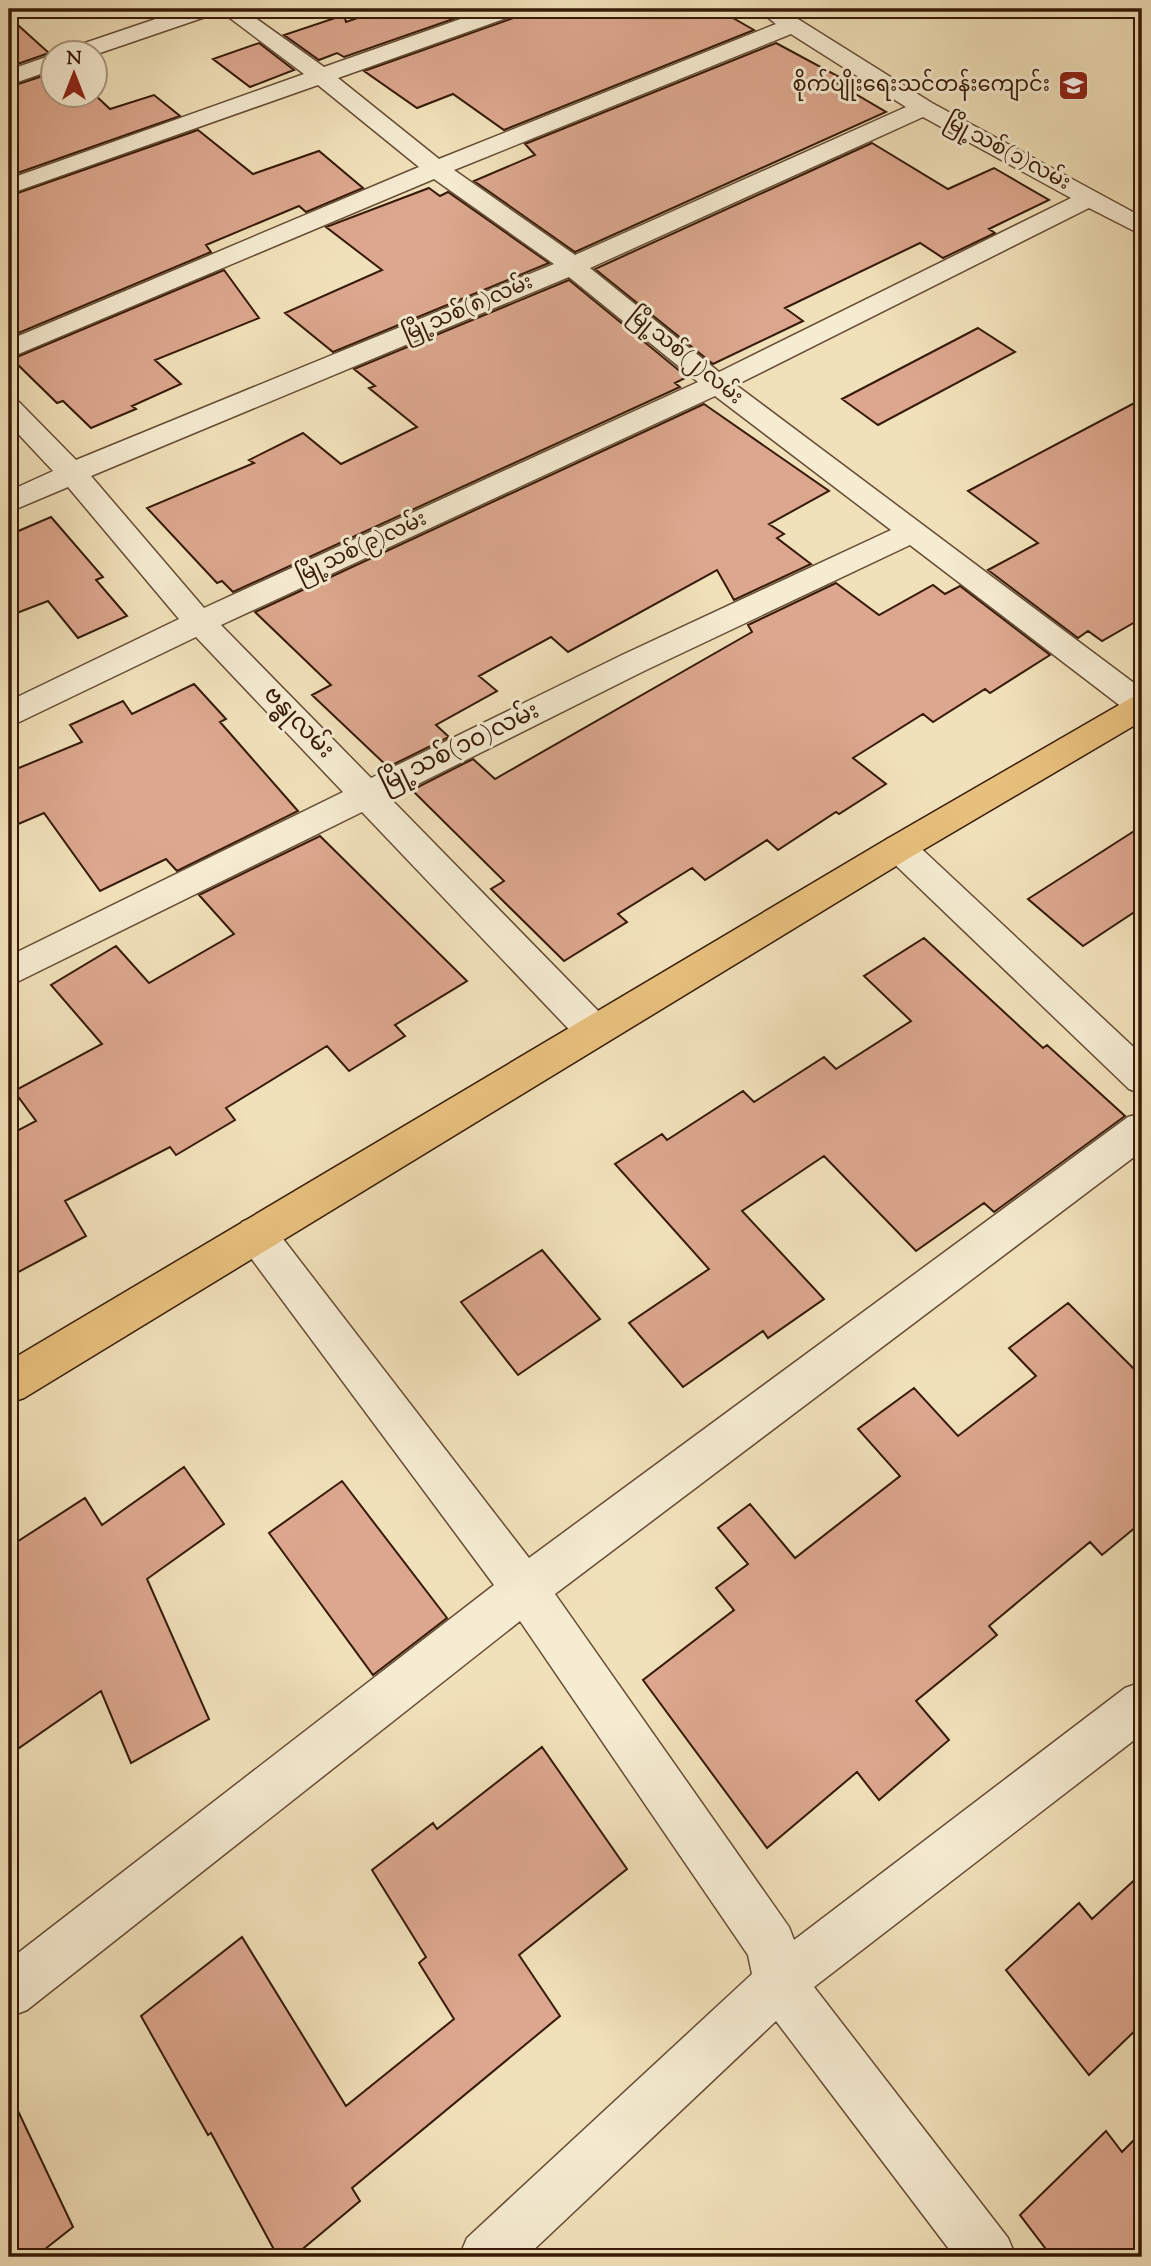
<svg xmlns="http://www.w3.org/2000/svg" width="1151" height="2266" font-family="'Sorts Mill Goudy','Noto Sans Myanmar',serif">
<rect width="100%" height="100%" fill="#f1e1ba"/>
<filter id="stains"><feTurbulence type="fractalNoise" baseFrequency=".00286" numOctaves="4"/><feColorMatrix values="0 0 0 0 .2 0 0 0 0 .09 0 0 0 0 .02 0 0 0 .5 -.17"/></filter>
<radialGradient id="worn" r=".72"><stop offset=".6" stop-color="#630" stop-opacity="0"/><stop offset="1" stop-color="#630" stop-opacity=".3"/></radialGradient>
<path fill="#dca78e" stroke="#361a07" stroke-width="2" d="M 384,9 L 482,9 L 344,57 L 337,53 L 319,60 L 284,35 L 344,15 L 346,22 Z
M 524,9 L 717,9 L 754,30 L 504,130 L 453,94 L 417,108 L 364,71 L 519,16 Z
M 9,17 L 49,53 L 9,67 Z
M 259,43 L 294,70 L 250,87 L 213,59 Z
M 776,43 L 845,80 L 837,83 L 886,112 L 575,252 L 474,181 L 535,155 L 525,144 Z
M 52,73 L 52,94 L 94,94 L 110,109 L 154,95 L 180,116 L 9,176 L 9,87 Z
M 198,130 L 253,174 L 319,151 L 363,188 L 306,212 L 299,206 L 206,245 L 211,252 L 9,337 L 9,196 Z
M 872,143 L 948,189 L 994,168 L 1049,200 L 989,229 L 995,233 L 943,258 L 920,243 L 785,308 L 803,321 L 713,364 L 595,269 Z
M 429,188 L 440,196 L 448,192 L 549,263 L 333,352 L 285,313 L 382,270 L 326,227 Z
M 224,270 L 259,318 L 155,360 L 181,384 L 132,406 L 136,409 L 91,428 L 63,401 L 57,403 L 12,359 Z
M 569,280 L 687,377 L 675,383 L 680,387 L 233,592 L 222,581 L 217,583 L 147,508 L 254,463 L 249,460 L 303,433 L 341,464 L 417,427 L 369,388 L 375,386 L 354,369 Z
M 978,328 L 1015,352 L 878,425 L 842,399 Z
M 1142,399 L 1142,618 L 1102,641 L 1088,631 L 1078,638 L 988,570 L 1038,543 L 968,491 Z
M 704,404 L 829,491 L 769,524 L 784,534 L 777,538 L 811,564 L 734,600 L 717,570 L 568,652 L 551,637 L 479,676 L 497,691 L 436,725 L 449,737 L 388,767 L 312,695 L 331,685 L 255,612 Z
M 51,517 L 103,577 L 96,580 L 127,616 L 78,638 L 48,601 L 9,616 L 9,535 Z
M 836,583 L 879,615 L 933,585 L 945,594 L 960,586 L 1050,655 L 990,693 L 985,689 L 933,722 L 923,714 L 853,758 L 886,784 L 839,814 L 836,812 L 778,850 L 767,840 L 705,880 L 692,868 L 618,914 L 627,922 L 564,961 L 491,889 L 504,881 L 412,790 L 473,759 L 495,779 L 752,632 L 748,625 Z
M 194,684 L 226,719 L 220,722 L 298,811 L 177,871 L 166,859 L 100,891 L 44,813 L 9,828 L 9,772 L 82,742 L 70,725 L 123,701 L 132,714 Z
M 1142,826 L 1142,907 L 1083,946 L 1028,899 Z
M 320,836 L 467,981 L 395,1025 L 405,1036 L 349,1071 L 327,1046 L 226,1108 L 235,1120 L 176,1155 L 170,1147 L 65,1201 L 86,1236 L 9,1277 L 9,1135 L 36,1121 L 14,1091 L 102,1044 L 51,985 L 116,946 L 149,983 L 234,934 L 199,895 Z
M 924,938 L 1043,1048 L 1047,1045 L 1125,1116 L 994,1212 L 984,1203 L 916,1251 L 824,1156 L 742,1211 L 824,1299 L 768,1338 L 763,1331 L 683,1387 L 629,1323 L 709,1269 L 615,1164 L 662,1134 L 667,1140 L 743,1091 L 754,1102 L 824,1057 L 836,1069 L 911,1021 L 864,976 Z
M 542,1250 L 600,1319 L 518,1375 L 461,1302 Z
M 1068,1303 L 1142,1377 L 1142,1522 L 1102,1555 L 1090,1542 L 989,1626 L 997,1635 L 916,1701 L 949,1740 L 879,1800 L 857,1772 L 767,1848 L 643,1680 L 734,1610 L 716,1588 L 748,1564 L 718,1528 L 750,1504 L 795,1558 L 900,1476 L 858,1429 L 914,1388 L 958,1436 L 1036,1376 L 1009,1348 Z
M 184,1467 L 224,1524 L 147,1579 L 209,1719 L 131,1763 L 101,1691 L 9,1755 L 9,1547 L 85,1498 L 102,1525 Z
M 342,1481 L 447,1618 L 373,1675 L 269,1533 Z
M 542,1747 L 627,1869 L 519,1955 L 560,2016 L 352,2188 L 360,2201 L 293,2257 L 278,2257 L 211,2133 L 208,2135 L 141,2016 L 242,1937 L 346,2106 L 454,2019 L 419,1963 L 426,1957 L 372,1870 L 433,1823 L 437,1829 Z
M 1142,1873 L 1142,2024 L 1089,2075 L 1006,1970 L 1079,1903 L 1092,1919 Z
M 9,2092 L 73,2227 L 35,2257 L 9,2257 Z
M 1106,2131 L 1122,2152 L 1142,2132 L 1142,2257 L 1052,2257 L 1020,2215 Z"/>
<g fill="none" stroke-linecap="round" stroke-linejoin="round">
<defs>
<path id="street" d="M 185,9 L 217,9 L 214,14 L 94,55 L 94,52 L 70,52 L 73,47 Z
M 218,9 L 243,9 L 324,67 L 489,9 L 521,9 L 518,14 L 338,78 L 439,159 L 776,24 L 761,12 L 763,9 L 782,9 L 932,103 L 1142,217 L 1142,235 L 1089,208 L 736,385 L 1142,689 L 1142,717 L 1131,714 L 910,545 L 644,671 L 390,798 L 607,1020 L 613,1031 L 607,1042 L 594,1046 L 581,1042 L 362,812 L 9,986 L 9,956 L 343,792 L 196,637 L 9,727 L 9,701 L 179,619 L 68,487 L 9,512 L 9,491 L 53,471 L 9,424 L 9,399 L 19,402 L 76,460 L 554,264 L 434,179 L 9,358 L 9,340 L 419,167 L 318,85 L 9,194 L 9,179 L 304,74 ZM 791,34 L 906,107 L 575,255 L 454,170 ZM 923,117 L 1071,198 L 719,372 L 590,268 ZM 569,277 L 698,382 L 204,608 L 91,476 ZM 715,396 L 891,530 L 622,655 L 371,778 L 221,625 Z
M 52,55 L 52,70 L 9,85 L 9,70 Z
M 899,835 L 911,839 L 1142,1055 L 1142,1094 L 1129,1089 L 887,857 L 882,848 L 887,839 Z
M 1142,1113 L 1142,1151 L 555,1594 L 789,1927 L 794,1940 L 1125,1688 L 1142,1682 L 1142,1734 L 814,1987 L 1008,2238 L 1016,2257 L 955,2257 L 776,2021 L 526,2257 L 459,2257 L 467,2238 L 752,1974 L 748,1955 L 520,1621 L 27,2010 L 9,2017 L 9,1960 L 494,1585 L 242,1246 L 236,1234 L 242,1222 L 256,1216 L 270,1222 L 529,1558 L 1128,1117 Z"/>
<path id="highway" d="M 1142,695 L 1142,721 L 911,857 L 24,1398 L 9,1403 L 9,1361 L 887,839 L 1131,698 Z"/>
</defs>
<use href="#street" stroke="#654c34" stroke-width="3"/>
<use href="#highway" stroke="#361a07" stroke-width="3"/>
<use href="#street" fill="#f6ecd2" fill-rule="evenodd"/>
<use href="#highway" fill="#e8c07d" fill-rule="evenodd"/>
</g>
<defs>
<symbol id="school-square" viewBox="-11 -11 22 22"><rect x="-9" y="-9" width="18" height="18" rx="4" fill="#8f2418" stroke="#f6ecd2"/><path d="M0-5L7-2L0 1L-7-2ZM-4 1L0 2.5L4 1V4Q0 6-4 4Z" fill="#fff"/></symbol>
</defs>
<g fill-rule="evenodd">
<use href="#school-square" x="1056" y="68" width="35" height="35"/>
</g>
<g text-anchor="middle" dominant-baseline="central" stroke-width="6" stroke-linejoin="round" paint-order="stroke">
<g font-size="21" fill="#361a07" stroke="#f6ecd2" text-anchor="end">
<text x="1050" y="86">စိုက်ပျိုးရေးသင်တန်းကျောင်း</text>
</g>
<g font-size="21" fill="#361a07" stroke="#f6ecd2">
<text transform="translate(1007 153) rotate(28)">မြို့သစ်(၁)လမ်း</text>
<text transform="translate(468 309) rotate(-23)">မြို့သစ်(၈)လမ်း</text>
<text transform="translate(685 357) rotate(39)">မြို့သစ်(၂)လမ်း</text>
<text transform="translate(362 548) rotate(-25)">မြို့သစ်(၉)လမ်း</text>
</g>
<g font-size="24" fill="#361a07" stroke="#f6ecd2">
<text transform="translate(298 723) rotate(46)">ဗန္ဓုလမ်း</text>
<text transform="translate(460 748) rotate(-26)">မြို့သစ်(၁၀)လမ်း</text>
</g>
</g>
<rect width="1151" height="2266" fill="none" stroke="#f1e1ba" stroke-width="35"/>
<rect x="10" y="10" width="1130" height="2245" fill="none" stroke="#361a07" stroke-width="3.5"/>
<rect x="18" y="18" width="1116" height="2231" fill="none" stroke="#361a07" stroke-width="2"/>
<g transform="translate(74 74)"><circle r="33" fill="#f6ecd2" stroke="#a99881" stroke-width="2"/>
<path d="M0-5L12 26L0 18L-12 26Z" fill="#8f2418"/>
<text y="-10" font-size="19" font-weight="bold" text-anchor="middle" fill="#361a07">N</text>
</g>
<rect width="100%" height="100%" filter="url(#stains)"/>
<rect width="100%" height="100%" fill="url(#worn)"/>
</svg>
